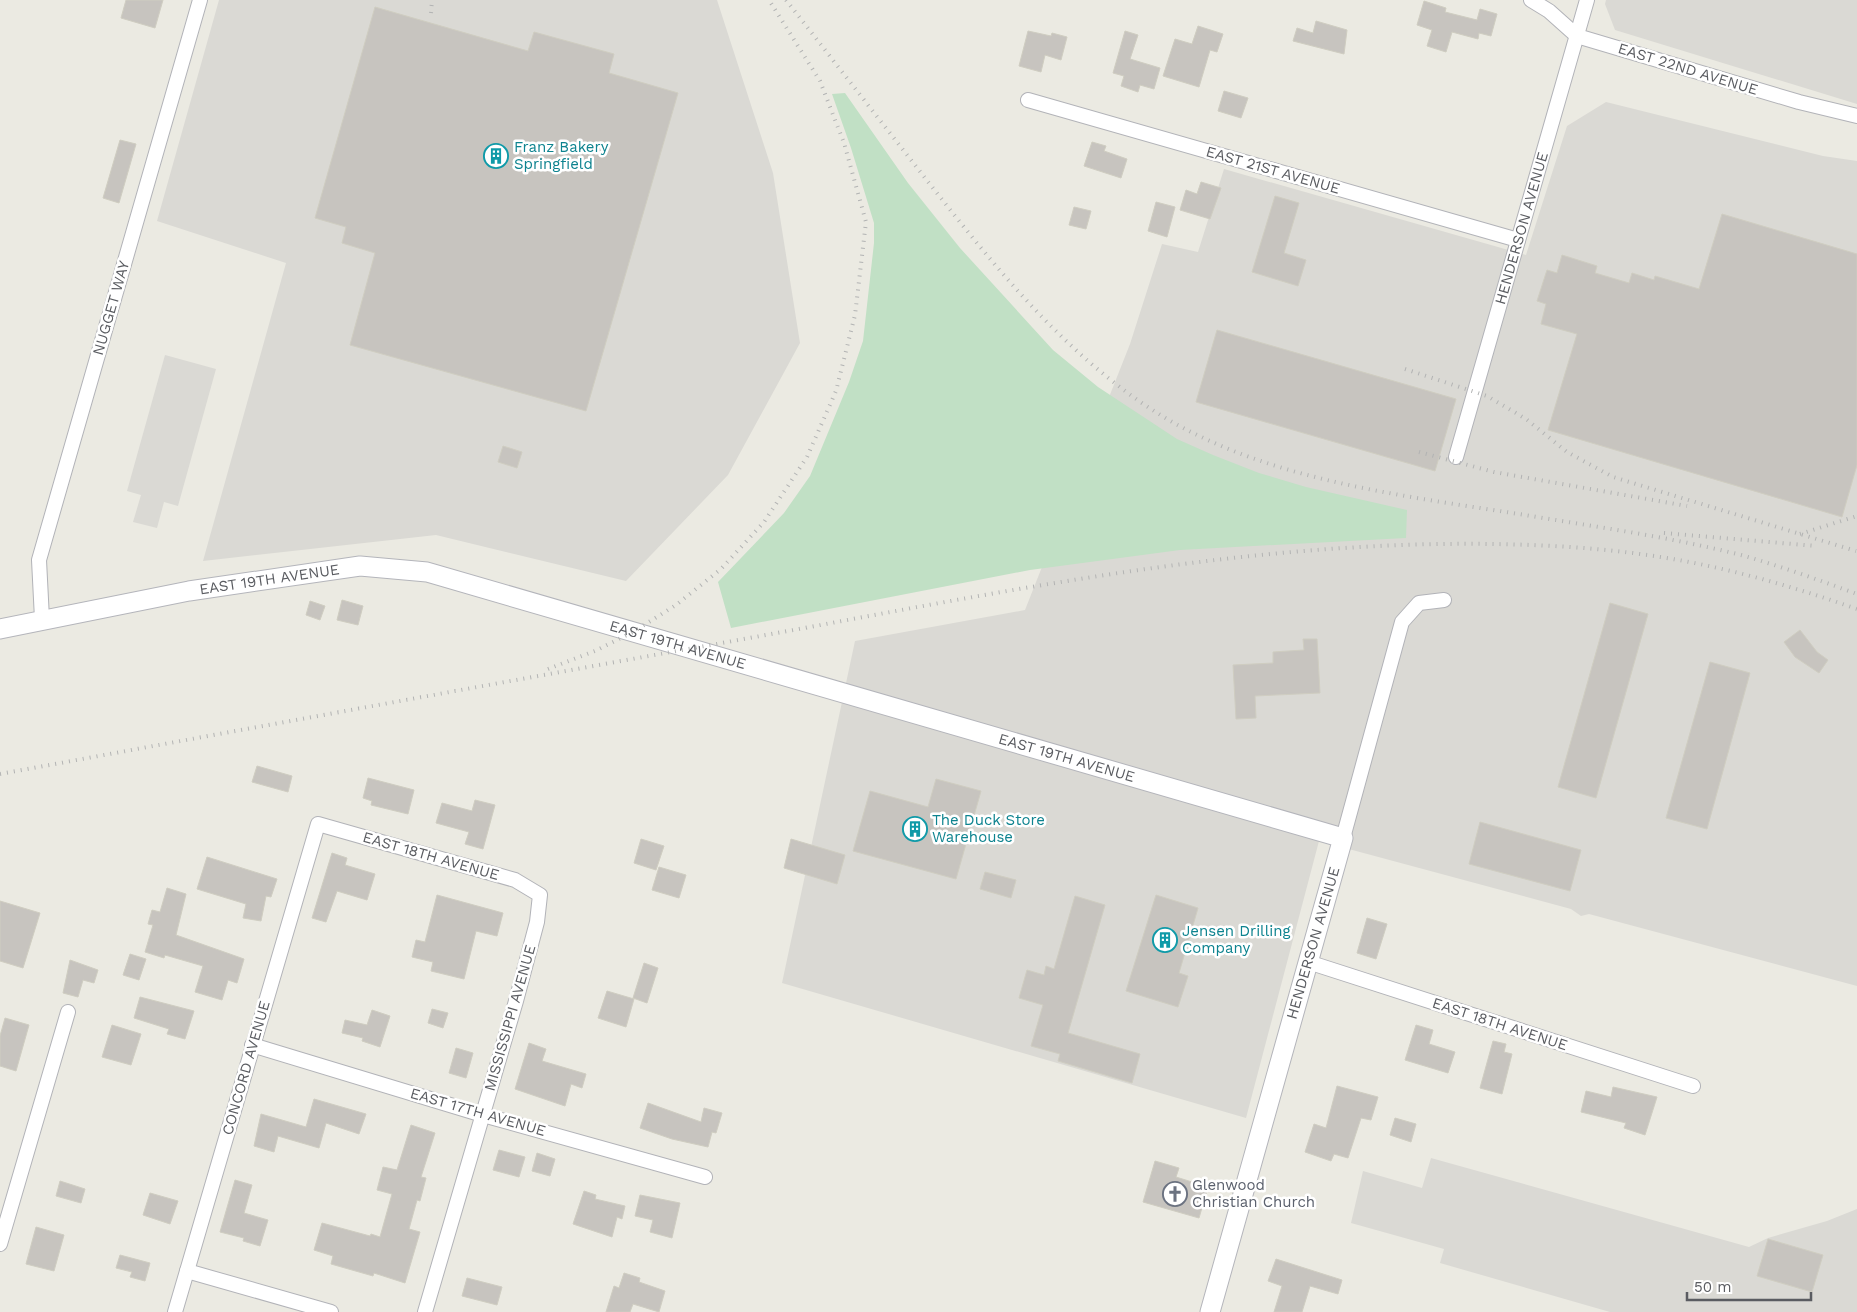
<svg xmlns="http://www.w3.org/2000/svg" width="1857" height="1312" viewBox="0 0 1857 1312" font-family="'Work Sans',sans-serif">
<rect width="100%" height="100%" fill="#ebeae2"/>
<g fill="#dad9d4">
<path d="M219,0H717L773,173L800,343L728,475L626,581L436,535L203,561L286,263L157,221Z"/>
<path d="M1606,0H1857V104L1615,30L1605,4Z"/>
<path d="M1606,102L1823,156L1857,161V986L1589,914L1581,916L1571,909L1319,841L1246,1118L782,983L855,641L1025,610L1130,344L1162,244L1198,252L1224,169L1526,255L1567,126Z"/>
<path d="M165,355L216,369L178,506L164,502L157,528L133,522L141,495L127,491Z"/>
<path d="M1431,1158L1749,1247L1768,1238L1827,1221L1857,1209V1312H1610L1440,1263L1444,1249L1351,1223L1363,1171L1422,1188Z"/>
</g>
<path fill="#c1e0c5" d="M845,93L908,183L960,248L1053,350L1098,387L1177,439L1213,455L1259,473L1306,487L1407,510L1406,538L1180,550L1030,570L731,628L718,582L784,513L810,476L849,382L863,341L874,243V223L851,148L832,94Z"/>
<g fill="#c7c4bf" stroke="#cfcdc1">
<path d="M126,0H163L155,28L121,18Z"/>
<path d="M1424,1L1446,8L1445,12L1477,20L1480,9L1497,14L1491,36L1479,33L1478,39L1452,32L1446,52L1427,46L1432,30L1417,25Z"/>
<path d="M375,7L528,51L534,32L614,54L609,73L678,93L586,411L350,345L375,253L342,243L346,227L315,218Z"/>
<path d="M1316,21L1347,30L1344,54L1293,41L1297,28L1313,33Z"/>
<path d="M1198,26L1223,34L1217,52L1210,50L1199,87L1163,76L1175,39L1192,44Z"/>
<path d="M1028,31L1051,36L1052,33L1067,37L1061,60L1045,55L1041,72L1019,66Z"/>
<path d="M1125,31L1138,35L1130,59L1160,68L1154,89L1140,85L1138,92L1121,86L1124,76L1113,73Z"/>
<path d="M1224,91L1248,98L1241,118L1218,111Z"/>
<path d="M120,140L136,144L119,203L103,198Z"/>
<path d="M1092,142L1106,146L1104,151L1127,159L1121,178L1084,166Z"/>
<path d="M1201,182L1221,188L1210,219L1180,210L1186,190L1197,194Z"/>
<path d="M1275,196L1299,203L1284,253L1306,260L1298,286L1252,272Z"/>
<path d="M1156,202L1175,207L1167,237L1148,231Z"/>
<path d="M1074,207L1091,211L1086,229L1069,225Z"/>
<path d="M1722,214L1857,254V465L1842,517L1548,430L1577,334L1541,324L1546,304L1537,301L1547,270L1557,273L1562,255L1597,266L1595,273L1629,283L1632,273L1654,280L1655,276L1699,289Z"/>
<path d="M1217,330L1456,399L1435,471L1196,402Z"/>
<path d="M503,446L522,452L517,468L498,462Z"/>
<path d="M342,600L363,606L358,625L337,620Z"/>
<path d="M310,601L325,606L320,620L306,615Z"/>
<path d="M1610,603L1648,614L1596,798L1558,787Z"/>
<path d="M1800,630L1817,652L1828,660L1819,673L1795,657L1784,642Z"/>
<path d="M1303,639H1317L1320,693L1255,696L1256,718L1236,719L1233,665L1273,663V652L1304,650Z"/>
<path d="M1710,662L1750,673L1707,829L1666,818Z"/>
<path d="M257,766L292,776L288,792L252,782Z"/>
<path d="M368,778L414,790L408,814L371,805L372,801L363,798Z"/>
<path d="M936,779L981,791L956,879L853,851L870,791L928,807Z"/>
<path d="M475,800L495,805L483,849L465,844L469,832L436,823L442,803L472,811Z"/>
<path d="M1480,822L1581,850L1570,891L1469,864Z"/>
<path d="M641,839L664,846L656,870L634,863Z"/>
<path d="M791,839L845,855L837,884L784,868Z"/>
<path d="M332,853L347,858L345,865L375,874L367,900L337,891L326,922L312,918Z"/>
<path d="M207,857L277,879L271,897L266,896L261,921L243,918L246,904L197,889Z"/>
<path d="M659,867L686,875L679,898L652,890Z"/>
<path d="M985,872L1016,880L1011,898L980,889Z"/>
<path d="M167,888L186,894L176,935L244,959L237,983L228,980L222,1000L195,992L203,966L165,955L164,958L145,952L153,925L148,924L152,910L160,912Z"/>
<path d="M437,895L503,913L497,936L476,931L464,979L431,971L433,962L412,957L416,940L425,942Z"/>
<path d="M1156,895L1198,908L1179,973L1188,976L1178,1007L1126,991Z"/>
<path d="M1075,896L1105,905L1068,1033L1140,1054L1132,1083L1058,1061L1060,1054L1031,1046L1043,1005L1019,998L1027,970L1044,975L1046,966L1054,969Z"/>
<path d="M0,901L40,913L23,968L0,961Z"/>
<path d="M1367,918L1387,924L1376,959L1357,953Z"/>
<path d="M130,954L146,959L139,980L123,975Z"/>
<path d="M70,960L98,970L94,983L83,980L78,997L63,993Z"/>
<path d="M644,963L658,968L647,1003L633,998Z"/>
<path d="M607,991L634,999L626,1027L598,1018Z"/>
<path d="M140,997L194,1011L185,1039L167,1034L169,1029L134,1018Z"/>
<path d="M432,1009L448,1013L443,1028L428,1023Z"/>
<path d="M372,1010L390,1016L380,1047L362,1041L363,1038L342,1033L345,1020L367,1025Z"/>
<path d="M5,1018L29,1025L16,1071L0,1066V1036Z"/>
<path d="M112,1025L141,1034L131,1065L102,1057Z"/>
<path d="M1416,1025L1433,1030L1429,1044L1455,1052L1448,1073L1405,1060Z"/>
<path d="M1493,1041L1506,1044L1504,1052L1512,1054L1502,1094L1480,1088Z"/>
<path d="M529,1043L546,1049L542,1061L586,1074L582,1088L571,1084L565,1106L515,1089Z"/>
<path d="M456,1048L473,1053L466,1078L449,1073Z"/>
<path d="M1337,1086L1378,1097L1371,1120L1361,1118L1348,1158L1334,1154L1331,1161L1305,1152L1314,1124L1326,1128Z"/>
<path d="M1613,1087L1657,1097L1645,1135L1624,1128L1626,1123L1581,1112L1586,1091L1611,1097Z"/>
<path d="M314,1099L366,1114L359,1134L326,1123L319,1148L278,1136L274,1152L254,1146L261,1114L306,1127Z"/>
<path d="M648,1103L701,1122L704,1108L722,1113L716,1133L712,1132L708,1147L672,1139L640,1128Z"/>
<path d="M1395,1118L1416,1124L1411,1142L1390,1135Z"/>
<path d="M411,1125L435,1133L421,1177L426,1178L420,1201L417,1200L409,1229L420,1232L405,1283L374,1273L373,1276L331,1264L333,1256L314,1250L322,1223L370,1236L371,1234L380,1237L392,1194L377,1190L383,1167L397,1170Z"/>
<path d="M499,1150L525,1157L519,1177L493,1170Z"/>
<path d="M537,1153L555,1159L550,1176L532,1171Z"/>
<path d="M1155,1161L1179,1168L1176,1177L1208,1187L1199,1218L1143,1202Z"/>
<path d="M235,1180L252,1185L244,1213L268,1220L260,1246L243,1241L244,1238L220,1232Z"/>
<path d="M60,1181L85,1189L81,1203L56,1196Z"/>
<path d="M584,1191L596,1195L595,1199L625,1206L622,1219L617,1217L612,1237L573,1224Z"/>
<path d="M150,1193L178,1201L170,1224L143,1215Z"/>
<path d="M640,1195L680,1203L672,1238L650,1232L653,1220L635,1216Z"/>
<path d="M36,1227L64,1235L54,1271L26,1264Z"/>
<path d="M1768,1239L1823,1255L1812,1292L1757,1276Z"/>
<path d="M120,1255L150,1263L145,1281L130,1277L132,1272L116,1268Z"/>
<path d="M1276,1259L1342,1280L1338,1294L1310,1286L1302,1312H1274L1282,1286L1268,1281Z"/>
<path d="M624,1273L640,1278L639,1282L665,1291L659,1312L633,1304L630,1312H606L614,1286L619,1288Z"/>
<path d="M467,1278L502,1287L497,1305L462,1296Z"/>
</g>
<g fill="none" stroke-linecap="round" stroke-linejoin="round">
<defs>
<g id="street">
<path d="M1531,0L1549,11L1577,36L1799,102L1857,116"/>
<path d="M1028,100L1518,240"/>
<path id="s1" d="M1456,457L1587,0"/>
<path d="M42,619L39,560L200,0"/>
<path d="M1343,838L1402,622L1419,603L1444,600"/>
<path d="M1308,962L1693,1086"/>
<path d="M252,1045L483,1115L705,1177"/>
<path d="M0,1244L68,1012"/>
<path d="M187,1271L331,1312"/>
<path d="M175,1312L318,824L515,880L540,895L537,922L516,1001L425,1312"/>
</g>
<g id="secondary">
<path id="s2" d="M0,629L189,591L360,566L427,572L1343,838L1210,1312"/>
</g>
</defs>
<use href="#street" stroke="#b2b3b8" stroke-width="16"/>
<use href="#secondary" stroke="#b4b5bb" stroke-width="21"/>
<use href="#street" stroke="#fff" stroke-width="14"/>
<use href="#secondary" stroke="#fff" stroke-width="19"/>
<g stroke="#b2b3b3" stroke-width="4" stroke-dasharray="1 6" stroke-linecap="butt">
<path d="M786,0C832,59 879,119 925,178C989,259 1053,341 1139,401C1251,479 1393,494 1525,515C1597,527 1670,537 1741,555C1780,566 1819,580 1857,594"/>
<path d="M431,13L432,0"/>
<path d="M1405,369L1487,396L1526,419L1567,452L1613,477L1856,551"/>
<path d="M1419,452L1494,472L1687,506"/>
<path d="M1664,533L1816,546"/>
<path d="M1800,534L1857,516"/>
<path d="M548,669L595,651L633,632L676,605L721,569L764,522L807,457L836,391L855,315L866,222L844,143L820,81L769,0"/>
<path d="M0,774C252,728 503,682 755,637C981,596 1207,548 1439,544C1521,543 1603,546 1684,561C1743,572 1800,589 1857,609"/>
</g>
</g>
<defs>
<symbol id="building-ring" viewBox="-11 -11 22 22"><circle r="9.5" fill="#fff" stroke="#0f9aa8" stroke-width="1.5"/><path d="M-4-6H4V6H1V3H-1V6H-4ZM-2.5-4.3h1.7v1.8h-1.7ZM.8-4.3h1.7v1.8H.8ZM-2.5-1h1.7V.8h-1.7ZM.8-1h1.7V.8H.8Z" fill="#0f9aa8"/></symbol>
<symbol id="church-ring" viewBox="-11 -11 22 22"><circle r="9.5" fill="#fff" stroke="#6b7280" stroke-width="1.5"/><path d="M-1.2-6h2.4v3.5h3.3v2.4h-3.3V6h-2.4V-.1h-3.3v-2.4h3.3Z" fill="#6b7280"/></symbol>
</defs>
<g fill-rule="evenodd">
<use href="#building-ring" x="482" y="142" width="28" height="28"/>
<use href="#building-ring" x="901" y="815" width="28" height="28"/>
<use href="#building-ring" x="1151" y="926" width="28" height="28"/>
<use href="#church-ring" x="1161" y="1180" width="28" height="28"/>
</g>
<g text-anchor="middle" stroke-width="5" stroke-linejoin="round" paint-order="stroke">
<g font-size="15" fill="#5a5c61" stroke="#fff">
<text transform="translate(1688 69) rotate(17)" y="5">EAST 22ND AVENUE</text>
<text transform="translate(1273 170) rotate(16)" y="5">EAST 21ST AVENUE</text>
<text dy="5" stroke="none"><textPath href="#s1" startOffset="238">HENDERSON AVENUE</textPath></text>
<text transform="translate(111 308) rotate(-74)" y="5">NUGGET WAY</text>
<text dy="5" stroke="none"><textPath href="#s2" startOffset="274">EAST 19TH AVENUE</textPath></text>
<text dy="5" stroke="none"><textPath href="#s2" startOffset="694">EAST 19TH AVENUE</textPath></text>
<text dy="5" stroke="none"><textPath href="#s2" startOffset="1099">EAST 19TH AVENUE</textPath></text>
<text transform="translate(431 856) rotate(16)" y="5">EAST 18TH AVENUE</text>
<text transform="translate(1313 943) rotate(-74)" y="5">HENDERSON AVENUE</text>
<text transform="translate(510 1018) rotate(-74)" y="5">MISSISSIPPI AVENUE</text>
<text transform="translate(1500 1024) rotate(18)" y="5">EAST 18TH AVENUE</text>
<text transform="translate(246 1068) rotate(-74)" y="5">CONCORD AVENUE</text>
<text transform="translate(478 1112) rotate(16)" y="5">EAST 17TH AVENUE</text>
</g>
<g font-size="15" fill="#0d838f" stroke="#fff" text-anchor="start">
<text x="514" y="152">Franz Bakery<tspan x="514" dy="17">Springfield</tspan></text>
<text x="932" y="825">The Duck Store<tspan x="932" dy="17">Warehouse</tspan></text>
<text x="1182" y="936">Jensen Drilling<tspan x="1182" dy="17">Company</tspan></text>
</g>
<g font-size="15" fill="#5b616d" stroke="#fff" text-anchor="start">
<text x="1192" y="1190">Glenwood<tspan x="1192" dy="17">Christian Church</tspan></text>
</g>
</g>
<path d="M1687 1292v8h124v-8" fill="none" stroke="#5a5c61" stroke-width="2.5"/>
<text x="1694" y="1292" font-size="15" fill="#5a5c61" stroke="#ffffff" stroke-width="4" paint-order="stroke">50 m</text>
</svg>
